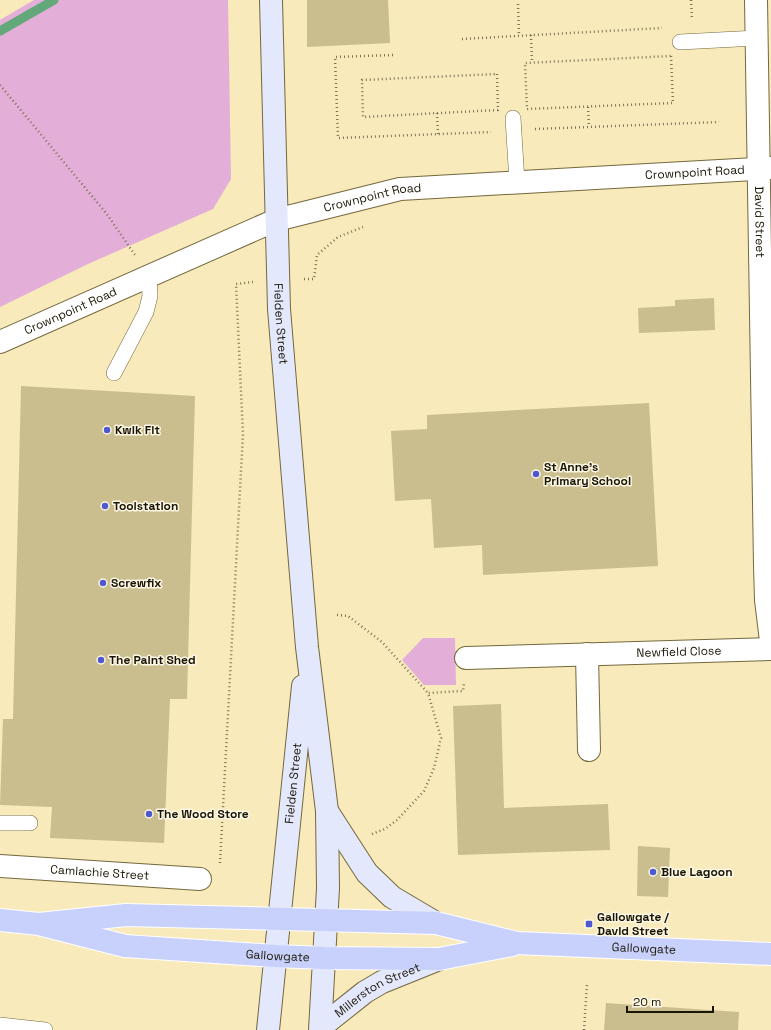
<svg xmlns="http://www.w3.org/2000/svg" width="771" height="1030" viewBox="0 0 771 1030" font-family="'Space Grotesk',sans-serif">
<rect width="100%" height="100%" fill="#f8eabb"/>
<g fill="#e3aed8">
<path d="M34,0H228L231,179L213,209L88,264L0,307V20Z"/>
<path d="M423,638H455L456,685H424L402,660Z"/>
</g>
<g fill="none" stroke-linecap="round" stroke-linejoin="round">
<path stroke="#62a87a" stroke-width="9" d="M0,31L54,0"/>
</g>
<g fill="#cabd8e">
<path d="M307,0H388L390,43L307,47Z"/>
<path d="M714,298L715,330L639,333L638,308L675,306V300Z"/>
<path d="M21,386L195,396L187,699H170L164,843L50,838L52,807L0,805L3,719H13Z"/>
<path d="M649,403L658,566L483,575L482,545L434,548L431,499L395,501L391,431L427,429V415Z"/>
<path d="M501,704L504,808L608,804L610,850L458,855L453,706Z"/>
<path d="M638,846L670,848L668,897L637,896Z"/>
<path d="M606,1003L739,1012L738,1030H604Z"/>
</g>
<g fill="none" stroke-linecap="round" stroke-linejoin="round">
<defs>
<g id="lane">
<path d="M680,42L757,38"/>
<path d="M513,118L517,182"/>
<path d="M114,373L146,312L150,296L149,277"/>
<path d="M0,823H30"/>
<path d="M0,1025L45,1030"/>
</g>
<g id="street">
<path id="s1" d="M756,0L765,565L766,600L771,641"/>
<path id="s2" d="M0,342L276,220L400,189L771,168"/>
<path d="M587,654L589,750"/>
<path id="s3" d="M466,658L771,649"/>
<path id="s4" d="M0,866L200,879"/>
</g>
<g id="secondary">
<path id="s5" d="M271,0L279,309L307,647L327,811L328,888L320,1030"/>
<path d="M327,811L367,873L392,897L436,923"/>
<path id="s6" d="M321,1027L365,992L382,982L439,959"/>
<path id="s7" d="M268,1030L303,686"/>
</g>
<g id="primary">
<path id="s8" d="M0,920L39,924L125,946L275,956L325,958L439,959L512,945"/>
<path id="s9" d="M39,924L126,915L436,923L517,943L771,954"/>
</g>
</defs>
<use href="#lane" stroke="#74683c" stroke-width="16"/>
<use href="#street" stroke="#74683c" stroke-width="24"/>
<use href="#secondary" stroke="#74683c" stroke-width="24"/>
<use href="#primary" stroke="#fff" stroke-width="24"/>
<g stroke="#7e7557" stroke-width="2.5" stroke-dasharray="1 3" stroke-linecap="butt">
<path d="M691,0L692,19"/>
<path d="M518,4L519,36"/>
<path d="M531,35L532,63"/>
<path d="M462,39L662,28"/>
<path d="M393,55L335,57L338,138L491,132"/>
<path d="M671,56L673,103L527,109L525,63Z"/>
<path d="M497,74L498,110L363,117L362,80Z"/>
<path d="M0,85L106,213L135,255"/>
<path d="M588,107L589,127"/>
<path d="M437,113L438,134"/>
<path d="M535,129L719,122"/>
<path d="M304,279H314L317,255L338,237L363,227"/>
<path d="M337,615L348,616L382,642L428,693"/>
<path d="M372,834L385,829L397,820L424,791L434,768L441,738L428,693L463,691L464,684"/>
<path d="M220,863L243,434L236,284L253,282"/>
<path d="M584,1030L587,984"/>
</g>
<use href="#lane" stroke="#fff" stroke-width="15"/>
<use href="#street" stroke="#fff" stroke-width="22"/>
<use href="#secondary" stroke="#e3e8fd" stroke-width="22"/>
<use href="#primary" stroke="#c8d1fb" stroke-width="22"/>
</g>
<g fill="#4e59cf" stroke="#fdf7e5" stroke-width="1.5">
<circle cx="107" cy="430" r="4"/>
<circle cx="536" cy="474" r="4"/>
<circle cx="105" cy="506" r="4"/>
<circle cx="103" cy="583" r="4"/>
<circle cx="101" cy="660" r="4"/>
<circle cx="149" cy="814" r="4"/>
<circle cx="653" cy="872" r="4"/>
<rect x="585" y="920" width="8" height="8" rx="2"/>
</g>
<g text-anchor="middle" stroke-width="3" stroke-linejoin="round" paint-order="stroke">
<g font-size="12" fill="#191504" stroke="#fdf7e5">
<text dy="4" stroke="none"><textPath href="#s2" startOffset="725">Crownpoint Road</textPath></text>
<text dy="4" stroke="none"><textPath href="#s2" startOffset="401">Crownpoint Road</textPath></text>
<text dy="4" stroke="none"><textPath href="#s1" startOffset="222">David Street</textPath></text>
<text dy="4" stroke="none"><textPath href="#s2" startOffset="77">Crownpoint Road</textPath></text>
<text dy="4" stroke="none"><textPath href="#s5" startOffset="324">Fielden Street</textPath></text>
<text dy="4" stroke="none"><textPath href="#s3" startOffset="213">Newfield Close</textPath></text>
<text dy="4" stroke="none"><textPath href="#s7" startOffset="248">Fielden Street</textPath></text>
<text dy="4" stroke="none"><textPath href="#s4" startOffset="100">Camlachie Street</textPath></text>
<text dy="4" stroke="none"><textPath href="#s9" startOffset="608">Gallowgate</textPath></text>
<text dy="4" stroke="none"><textPath href="#s8" startOffset="281">Gallowgate</textPath></text>
<text dy="4" stroke="none"><textPath href="#s6" startOffset="68">Millerston Street</textPath></text>
</g>
<g font-size="12" font-weight="bold" fill="#191504" stroke="#fdf7e5" text-anchor="start">
<text x="115" y="434">Kwik Fit</text>
<text x="544" y="471">St Anne's<tspan x="544" dy="14">Primary School</tspan></text>
<text x="113" y="510">Toolstation</text>
<text x="111" y="587">Screwfix</text>
<text x="109" y="664">The Paint Shed</text>
<text x="157" y="818">The Wood Store</text>
<text x="661" y="876">Blue Lagoon</text>
<text x="597" y="921">Gallowgate /<tspan x="597" dy="14">David Street</tspan></text>
</g>
</g>
<path d="M627 1006v6h86v-6" fill="none" stroke="#191504" stroke-width="2"/>
<text x="633" y="1006" font-size="12" fill="#191504" stroke="#fdf7e5" stroke-width="3" paint-order="stroke">20 m</text>
</svg>
